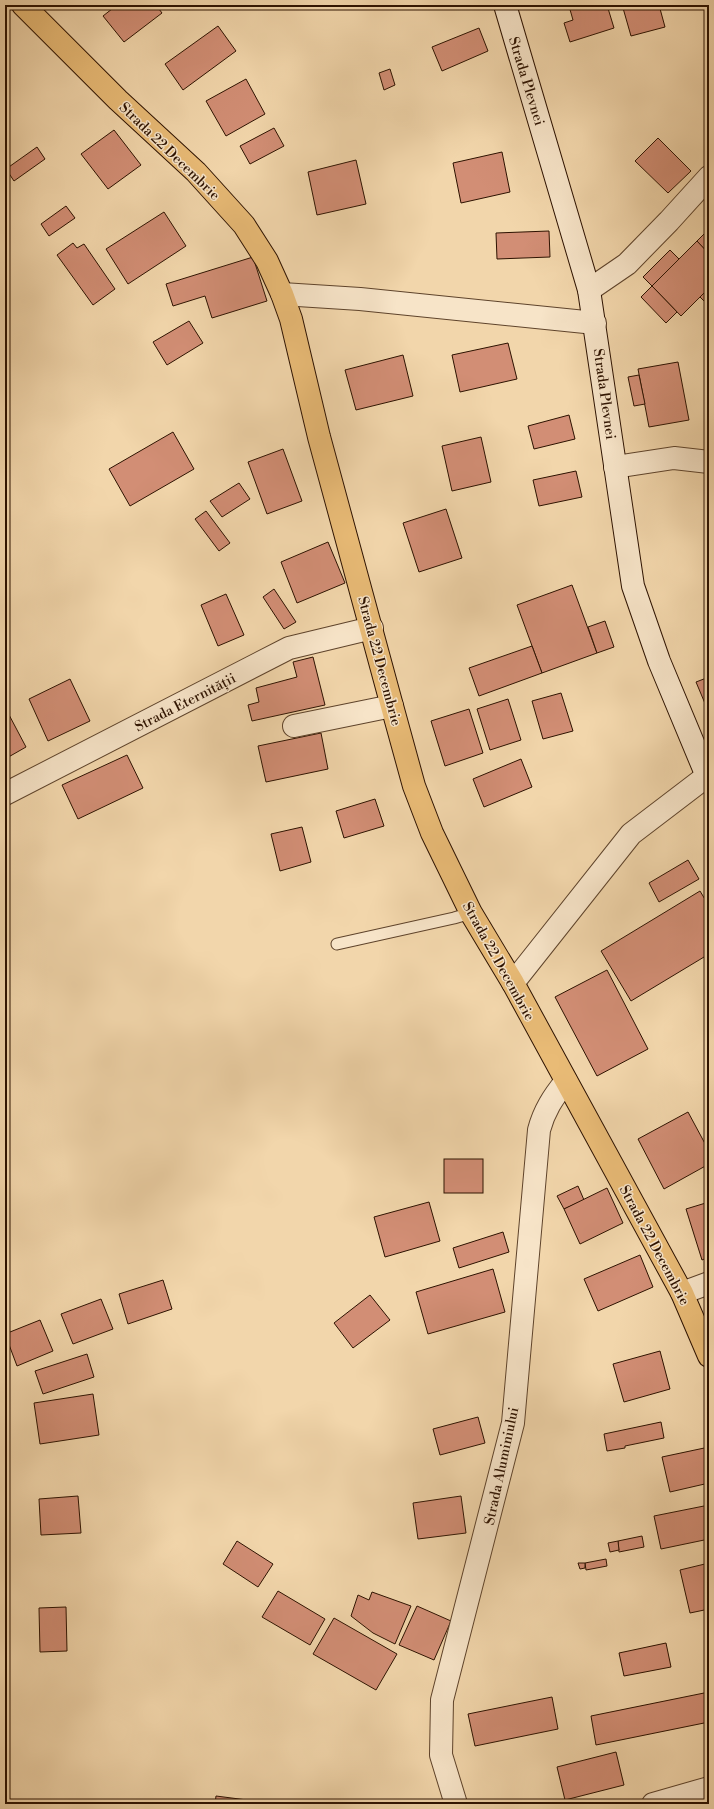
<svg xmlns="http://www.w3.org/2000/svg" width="714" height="1809" viewBox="0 0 714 1809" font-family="'Libre Bodoni',serif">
<rect width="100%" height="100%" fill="#f2d6ab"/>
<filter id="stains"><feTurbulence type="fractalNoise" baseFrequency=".005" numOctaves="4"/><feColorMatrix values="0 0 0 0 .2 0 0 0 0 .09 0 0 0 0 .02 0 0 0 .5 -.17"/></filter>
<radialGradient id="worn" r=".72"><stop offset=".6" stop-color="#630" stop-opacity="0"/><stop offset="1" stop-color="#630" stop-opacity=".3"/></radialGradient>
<g fill="#d28e75" stroke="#2d1200">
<path d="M117,5H156L162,13L124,42L103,16Z"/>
<path d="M409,5H420L410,8Z"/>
<path d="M574,5H607L614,28L570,42L564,23L573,20L569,6Z"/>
<path d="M633,5H659L665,27L631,36L623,8Z"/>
<path d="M218,26L236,51L183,90L165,64Z"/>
<path d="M479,28L488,51L442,71L432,47Z"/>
<path d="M390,69L395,85L384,90L379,73Z"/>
<path d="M246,79L265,114L226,136L206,101Z"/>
<path d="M274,128L284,146L250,164L240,146Z"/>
<path d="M114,130L141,165L108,189L81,154Z"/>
<path d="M658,138L691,171L668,193L635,161Z"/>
<path d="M37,147L45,159L14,181L6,169Z"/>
<path d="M502,152L510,192L461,203L453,163Z"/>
<path d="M356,160L366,204L317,215L308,172Z"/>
<path d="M66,206L75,218L49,236L41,224Z"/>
<path d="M164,212L186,246L128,284L106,249Z"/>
<path d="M709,229V254L697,241Z"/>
<path d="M549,231L550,257L497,259L496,233Z"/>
<path d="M697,241L709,254V288L681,316L652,286Z"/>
<path d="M73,243L77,248L84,244L115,289L93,305L57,255Z"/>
<path d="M670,250L679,259L652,286L643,277Z"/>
<path d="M253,257L267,301L212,318L205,296L173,306L166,284Z"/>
<path d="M652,286L677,312L666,323L641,297Z"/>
<path d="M709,288V302L707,304L700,297Z"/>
<path d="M189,321L203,343L167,365L153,342Z"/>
<path d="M508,343L517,379L460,392L452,355Z"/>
<path d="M403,355L413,396L356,410L345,370Z"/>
<path d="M678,362L689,420L649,427L638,369Z"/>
<path d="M639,375L645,404L634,406L628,377Z"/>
<path d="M569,415L575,439L534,449L528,426Z"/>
<path d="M173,432L194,469L130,506L109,469Z"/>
<path d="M481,437L491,482L452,491L442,446Z"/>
<path d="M283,449L302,501L267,514L248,462Z"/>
<path d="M576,471L582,497L539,506L533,480Z"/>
<path d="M239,483L250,499L222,517L210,501Z"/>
<path d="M446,509L462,558L419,572L403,523Z"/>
<path d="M206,511L230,543L219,551L195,519Z"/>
<path d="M328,542L345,583L297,603L281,562Z"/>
<path d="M572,585L597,653L542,673L517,605Z"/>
<path d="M274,589L296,622L284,629L263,597Z"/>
<path d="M226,594L244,635L218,646L201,605Z"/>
<path d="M605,621L614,647L597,653L588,627Z"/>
<path d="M532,646L542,673L479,696L469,668Z"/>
<path d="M313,657L325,705L252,721L248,705L259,702L256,688L297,677L293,662Z"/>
<path d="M709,677V713L696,682Z"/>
<path d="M70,679L90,721L48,741L29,699Z"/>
<path d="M561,693L573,731L543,739L532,701Z"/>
<path d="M508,699L521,740L490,750L477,709Z"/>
<path d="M469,709L483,753L445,766L431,721Z"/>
<path d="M7,711L26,747L5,759V712Z"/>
<path d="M321,733L328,769L266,782L258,746Z"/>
<path d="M127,755L143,788L78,819L62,785Z"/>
<path d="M521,759L532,787L484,807L473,779Z"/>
<path d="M375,799L384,826L344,838L336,811Z"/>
<path d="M302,827L311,862L280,871L271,834Z"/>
<path d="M688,860L699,879L659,902L649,883Z"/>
<path d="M700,891L709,906V954L631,1001L601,951Z"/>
<path d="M607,970L648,1049L597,1076L555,997Z"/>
<path d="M688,1112L709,1151V1164L664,1189L638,1139Z"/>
<rect x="444" y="1159" width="39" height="34"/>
<path d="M578,1186L584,1200L564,1209L557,1196Z"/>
<path d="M607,1188L623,1223L580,1244L564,1209Z"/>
<path d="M429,1202L440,1241L385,1257L374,1217Z"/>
<path d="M709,1202V1257L702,1260L686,1209Z"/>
<path d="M503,1232L509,1252L459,1268L453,1248Z"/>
<path d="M640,1255L653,1287L598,1311L584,1279Z"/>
<path d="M493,1269L505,1312L428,1334L416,1292Z"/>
<path d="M163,1280L172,1309L128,1324L119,1294Z"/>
<path d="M370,1295L390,1320L353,1348L334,1323Z"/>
<path d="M101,1299L113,1329L73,1344L61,1314Z"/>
<path d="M40,1320L53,1351L17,1366L5,1334Z"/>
<path d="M660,1351L670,1389L624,1402L613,1364Z"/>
<path d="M87,1354L94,1377L43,1394L35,1371Z"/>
<path d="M93,1394L99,1435L40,1444L34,1403Z"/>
<path d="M478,1417L485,1443L440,1455L433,1429Z"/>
<path d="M661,1422L664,1438L625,1446V1448L607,1451L604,1434Z"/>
<path d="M709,1447V1483L670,1492L662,1457Z"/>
<path d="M78,1496L81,1533L41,1535L39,1499Z"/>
<path d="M461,1496L466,1533L418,1539L413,1503Z"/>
<path d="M709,1505V1539L661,1549L654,1516Z"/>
<path d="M642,1536L644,1547L619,1552L618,1541Z"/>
<path d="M237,1541L273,1564L258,1587L223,1564Z"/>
<path d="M618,1541L619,1550L610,1552L608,1543Z"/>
<path d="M606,1559L607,1566L586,1570L585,1563Z"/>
<path d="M578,1563H585V1568L580,1569Z"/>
<path d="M709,1563V1609L690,1613L680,1570Z"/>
<path d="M278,1591L325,1619L310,1645L262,1617Z"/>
<path d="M372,1592L411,1606L395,1644L373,1633L351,1616L358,1595L369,1600Z"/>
<path d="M417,1606L451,1621L434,1660L399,1645Z"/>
<path d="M66,1607L67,1651L40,1652L39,1608Z"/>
<path d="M334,1618L397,1654L376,1690L313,1654Z"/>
<path d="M709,1631V1649L705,1632Z"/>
<path d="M666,1643L671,1667L624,1676L619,1653Z"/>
<path d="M709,1692V1722L596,1745L591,1716Z"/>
<path d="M552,1697L558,1729L475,1746L468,1714Z"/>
<path d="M616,1752L624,1785L565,1800L557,1767Z"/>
<path d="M216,1796L278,1804H215Z"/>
</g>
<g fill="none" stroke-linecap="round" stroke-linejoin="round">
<defs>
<path id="lane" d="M337,944L454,918L471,913"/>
<g id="street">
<path d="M589,290L627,264L669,221L709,177"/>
<path d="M282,294L360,299L595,323"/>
<path d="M615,467L674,458L709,462"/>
<path d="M294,726L392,706"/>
<path d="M5,794L289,648L372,628"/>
<path d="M513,983L631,834L707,776"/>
<path d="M682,1293L709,1283"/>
<path d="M456,1804L441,1755L442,1700L513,1423L539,1130C544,1111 553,1097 566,1081"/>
<path d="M653,1804L709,1788"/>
</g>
<path id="secondary" d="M505,5L589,290L633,586L659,661L709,781"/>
<path id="primary" d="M23,5L118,100L196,172L244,225L267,261L282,294L291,319L319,437L392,706L414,786L432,833L471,913L513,983L682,1293L709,1356"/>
</defs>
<use href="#lane" stroke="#5e432b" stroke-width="13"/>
<use href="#street" stroke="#5e432b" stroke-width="24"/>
<use href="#secondary" stroke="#2d1200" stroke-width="24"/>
<use href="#primary" stroke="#2d1200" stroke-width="24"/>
<use href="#lane" stroke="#f7e4c8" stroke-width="11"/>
<use href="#street" stroke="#f7e4c8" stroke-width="22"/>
<use href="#secondary" stroke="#f7e4c8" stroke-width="22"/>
<use href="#primary" stroke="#e9bb76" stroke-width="22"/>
</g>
<g text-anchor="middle" stroke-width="3" stroke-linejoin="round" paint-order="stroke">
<g font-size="14" fill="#2d1200" stroke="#f7e4c8">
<text transform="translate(527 81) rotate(73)" y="5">Strada Plevnei</text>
<text transform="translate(170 151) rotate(44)" y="5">Strada 22 Decembrie</text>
<text transform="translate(605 394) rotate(82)" y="5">Strada Plevnei</text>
<text transform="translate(380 661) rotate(75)" y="5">Strada 22 Decembrie</text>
<text transform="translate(185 702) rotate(-27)" y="5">Strada Eternității</text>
<text transform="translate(499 961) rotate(61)" y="5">Strada 22 Decembrie</text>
<text transform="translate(655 1245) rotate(62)" y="5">Strada 22 Decembrie</text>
<text transform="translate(501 1466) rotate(-78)" y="5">Strada Aluminiului</text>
</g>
</g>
<rect width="714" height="1809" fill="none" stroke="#f2d6ab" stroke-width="20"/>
<rect x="6" y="6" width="702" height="1797" fill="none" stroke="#2d1200" stroke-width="2"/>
<rect x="10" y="10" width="694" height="1789" fill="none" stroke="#2d1200"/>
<rect width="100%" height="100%" filter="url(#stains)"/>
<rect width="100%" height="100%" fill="url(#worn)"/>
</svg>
